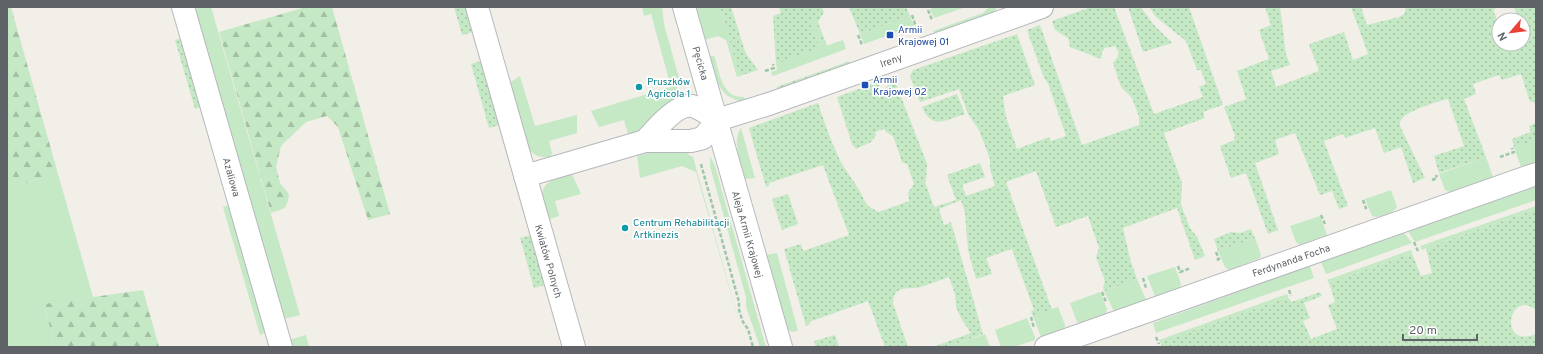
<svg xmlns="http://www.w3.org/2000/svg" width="1543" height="354" viewBox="0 0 1543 354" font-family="Overpass,sans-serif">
<defs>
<pattern id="forest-firs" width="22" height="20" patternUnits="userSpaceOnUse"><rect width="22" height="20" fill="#c5e8c5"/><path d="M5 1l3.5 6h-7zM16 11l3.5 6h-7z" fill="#a3c0a4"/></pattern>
<pattern id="garden-dots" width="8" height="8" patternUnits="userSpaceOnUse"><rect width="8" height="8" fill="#c5e8c5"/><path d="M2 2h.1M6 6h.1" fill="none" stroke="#a3c0a4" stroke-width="1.8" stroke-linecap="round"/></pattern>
</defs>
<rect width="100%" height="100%" fill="#f1efe8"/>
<g fill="#c5e8c5">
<path d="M195,7H211L300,315L284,319Z"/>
<path d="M642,7H662L664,24L679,78L677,88L673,100L675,105L631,135L628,134L624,120L599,127L591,111L671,87L651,14L644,16Z"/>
<path d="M696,7H720L740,76L737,77L726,40L718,36L705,40Z"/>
<path d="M936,7H966L934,18L930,9Z"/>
<path d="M989,7H996V9L994,14L936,34L933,31L983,13Z"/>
<path d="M910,16L914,26L864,44L860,34Z"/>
<path d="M813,19L817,23L823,47L843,40L846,49L773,76L771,72L777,70L776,64L820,48L811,23Z"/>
<path d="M710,56H714L715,58C720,74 722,98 744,97L745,102C717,98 717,79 710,56Z"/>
<path d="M520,76L535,126L577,115V133L549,141L552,153L550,158L537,156L529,150L509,83Z"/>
<path d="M741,128L755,178L745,179C742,163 731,142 741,128Z"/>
<path d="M1536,140V162L1521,167L1514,147Z"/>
<path d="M686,149L689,155L693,157L746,347L696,172L682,166L640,178L637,156L652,152Z"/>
<path d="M710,156L715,166L766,347H760L746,307V297L710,166Z"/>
<path d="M1486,157L1493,177L1450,192L1445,190L1439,174Z"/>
<path d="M58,174L93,297L44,305L55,347H7V188Z"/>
<path d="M572,174L581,194L555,201L559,216L548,220C539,187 537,184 572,174Z"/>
<path d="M1536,186V200L1415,242L1408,231Z"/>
<path d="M1391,190L1397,207C1393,213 1379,219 1372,216L1365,199Z"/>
<path d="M230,205L266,332L260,335L223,207Z"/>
<path d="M1536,206V209L1426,248L1422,250L1420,246Z"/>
<path d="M1320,216L1327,235L1300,245L1296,242L1290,226Z"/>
<path d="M1404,233L1412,243L1326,274L1321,262Z"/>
<path d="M1255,238L1261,255L1260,258L1229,270L1225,267L1218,251Z"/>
<path d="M1411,250L1412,253L1329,283L1327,280Z"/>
<path d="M777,253L798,331L793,332L788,330L766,255Z"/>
<path d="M1310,266L1314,278L1156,333L1153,323Z"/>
<path d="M1175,267L1181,284L1179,288L1155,296L1147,276Z"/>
<path d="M1137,279L1146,300L1114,311L1104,291Z"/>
<path d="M1100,292L1107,309L1106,314L1081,323L1077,322L1070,303Z"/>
<path d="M1287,294L1288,297L1163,341L1161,344L1159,340Z"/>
<path d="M1058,307L1065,325L1064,329L1041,337L1033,316Z"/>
<path d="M1027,318L1035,337V340L1014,347H1001L995,330Z"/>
<path d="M985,334L990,347H947Z"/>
<path d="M306,335L309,347H291L289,340Z"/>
</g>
<g fill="url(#forest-firs)">
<path d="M7,7H11L58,174L7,188Z"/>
<path d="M306,7H332L390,214L368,220L338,127L327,116L306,122L281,146L276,167L280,183L289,194L288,201L285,208L271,213L219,32Z"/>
<path d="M143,290L159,347H55L44,304Z"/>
</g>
<g fill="url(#garden-dots)">
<path d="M454,7H466L473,32L462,35Z"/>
<path d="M720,7H731L746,54L758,70L740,76Z"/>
<path d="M779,7H822L824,12L818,22L827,46L823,47L817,23L813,19L811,23L820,48L776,64L773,16L781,13Z"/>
<path d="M849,7H906L910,16L860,34Z"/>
<path d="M1091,7H1114L1154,114L1203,97L1199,87L1206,84L1201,70H1197L1186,41L1156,17L1149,7H1189L1223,105L1205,111L1203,113L1205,118L1164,133L1182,183L1181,205L1190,228L1197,237L1205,256L1195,260L1177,208L1123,228L1130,259L1137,279L1104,291L1103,287L1105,281L1096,257L1099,248L1088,216L1056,227L1036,171L1006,182L1052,310L1033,316L1031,311L1034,310L1012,249L986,258L992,274L976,279L968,250L965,213L961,200L939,209L944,225L951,222L983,334L947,347H933L971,333L962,320L956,307L955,294L949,277C940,280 931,284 921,287C909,290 893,284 893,303L908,347H885L868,301L809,322L810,324L806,326L784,249L801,244L803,251L849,235L823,165L769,183V186L766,187L749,128L818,103C824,121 830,139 838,156C843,168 852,178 859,190C866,202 864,205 879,212L909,201L908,193L914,184L907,164L902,162L893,136L886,132L884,129L875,132L876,135L871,142L856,149L852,144L837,97L878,82L881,89L888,87L886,80L888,79L895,81L927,164L926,181L925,182L934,207L956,200L947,175L980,163L985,177L962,185L966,196L995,186L990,169V159L979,130L968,114L959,89L920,102L910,76L913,70L1017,34L1035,85L1003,96L1006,117L1017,149L1049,137L1051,141L1066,136L1048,83L1044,78L1027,30L1040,25L1082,145L1139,125V117L1132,98L1121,87L1113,63L1117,58L1119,53L1115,46L1105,48L1102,52L1101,59L1070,47L1068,38L1055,30L1052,21Z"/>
<path d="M1128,7H1141L1153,24L1172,43L1143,52Z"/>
<path d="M1265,7H1280L1286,54L1290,65L1271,71L1276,87L1319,71L1309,44L1344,32L1353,60L1368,54L1351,7H1361L1367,25L1399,17L1404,14L1406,7H1496V8L1493,10L1499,25V44H1523V20H1518L1514,7H1536V107L1534,101L1530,102L1521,74L1502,80L1499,75L1473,84L1476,94L1464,99L1486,157L1439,173L1434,156L1464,146L1448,99C1438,101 1406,111 1401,120C1400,121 1400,124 1400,126L1425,178L1413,183L1401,147L1384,153L1375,128L1345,138L1343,134L1324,141L1348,206L1339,209L1332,191L1320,195L1295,133L1275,140L1279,154L1255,163L1278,230L1268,234L1246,173L1231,178L1220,146L1235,140L1234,137L1235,136L1224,107L1246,99L1237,71L1269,59L1259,30L1271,25Z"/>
<path d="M182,38L201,107L195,109L175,40Z"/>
<path d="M481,61L499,125L489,128L471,64Z"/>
<path d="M850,61L847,66L781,89L776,87Z"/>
<path d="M957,94L965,114C946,120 931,130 922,107Z"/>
<path d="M1536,123V140L1514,147L1512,139L1531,132L1529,126Z"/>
<path d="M788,194L798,224L782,230L772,199Z"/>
<path d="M1536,209V310C1509,287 1497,350 1536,334V347H1162L1161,344L1163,341L1288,297L1289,299L1292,302L1320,292L1322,296L1304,303L1310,318L1303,321L1311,339L1337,329L1328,305L1335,302L1329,283L1412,253L1421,276L1432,273L1426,248Z"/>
<path d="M1251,229L1255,238L1218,251L1214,239L1231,232L1240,233Z"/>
<path d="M531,235L545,285L534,288L520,238Z"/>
<path d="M835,335L839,347H816L814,341Z"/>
</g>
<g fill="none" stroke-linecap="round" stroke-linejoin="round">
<defs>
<g id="street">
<path d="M183,7L281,347"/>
<path d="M477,7L574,347"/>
<path d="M717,120L769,104L1042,7"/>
<path d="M645,141C654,131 677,103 692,106C701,108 709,115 717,120"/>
<path d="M525,176L645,141H691L703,138L717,120"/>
<path d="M1046,347L1536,174"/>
</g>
<path id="secondary" d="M684,7L781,347"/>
</defs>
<use href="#street" stroke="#b5b8bc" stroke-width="24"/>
<use href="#secondary" stroke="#b6babf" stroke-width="24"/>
<g stroke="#9cc7a9" stroke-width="2.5" stroke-dasharray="4 2" stroke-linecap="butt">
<path d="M928,10L932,20"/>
<path d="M912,15L916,27"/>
<path d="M858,35L862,45"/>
<path d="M765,71L774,68L773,64"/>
<path d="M1500,157L1514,152L1512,148"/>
<path d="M701,164L739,302V310L743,322L748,329L753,347"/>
<path d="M1432,180L1437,178L1436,175"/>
<path d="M1363,200L1366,208H1364"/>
<path d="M1321,215L1325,224"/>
<path d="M1414,242L1418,251"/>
<path d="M1216,252L1219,259L1216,260"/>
<path d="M1178,266L1180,272L1191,268"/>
<path d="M1143,278L1146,288"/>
<path d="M1289,290L1291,296"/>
<path d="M1102,292L1106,302"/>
<path d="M1031,317L1034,328"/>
<path d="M1156,337L1159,344"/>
</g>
<use href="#street" stroke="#fff" stroke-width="22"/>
<use href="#secondary" stroke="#fff" stroke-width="22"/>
</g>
<g fill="#1a4fb4" stroke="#fff" stroke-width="1.5">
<rect x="886" y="31" width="8" height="8" rx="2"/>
<rect x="861" y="81" width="8" height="8" rx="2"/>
</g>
<g fill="#0f9aa8" stroke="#fff" stroke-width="1.5">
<circle cx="639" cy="87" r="4"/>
<circle cx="625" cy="228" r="4"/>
</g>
<g text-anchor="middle" stroke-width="3.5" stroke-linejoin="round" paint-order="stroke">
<g font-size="10" fill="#164399" stroke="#fff" text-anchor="start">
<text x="898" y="33">Armii<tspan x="898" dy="12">Krajowej 01</tspan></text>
<text x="873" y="83">Armii<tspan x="873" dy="12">Krajowej 02</tspan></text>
</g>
<g font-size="10" fill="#5f6368" stroke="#fff">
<text transform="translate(891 60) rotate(-19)" y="4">Ireny</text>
<text transform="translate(701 63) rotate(74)" y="4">Pęcicka</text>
<text transform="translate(232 177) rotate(74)" y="4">Azaliowa</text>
<text transform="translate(748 234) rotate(74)" y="4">Aleja Armii Krajowej</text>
<text transform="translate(1291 260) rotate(-19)" y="4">Ferdynanda Focha</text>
<text transform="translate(549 261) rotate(74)" y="4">Kwiatów Polnych</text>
</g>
<g font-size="10" fill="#0d838f" stroke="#fff" text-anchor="start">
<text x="647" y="85">Pruszków<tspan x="647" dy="12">Agricola 1</tspan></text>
<text x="633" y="226">Centrum Rehabilitacji<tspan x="633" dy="12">Artkinezis</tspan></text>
</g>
</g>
<rect width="1543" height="354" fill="none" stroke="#5f6368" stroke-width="16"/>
<g transform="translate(1511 32) rotate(242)"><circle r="19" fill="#ffffff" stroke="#bfc1c3"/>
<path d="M0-3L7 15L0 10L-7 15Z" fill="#ea4335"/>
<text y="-6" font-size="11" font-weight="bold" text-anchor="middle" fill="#5f6368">N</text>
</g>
<path d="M1403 334v6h74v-6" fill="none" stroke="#5f6368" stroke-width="2"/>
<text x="1409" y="334" font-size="12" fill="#5f6368" stroke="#ffffff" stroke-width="3" paint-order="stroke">20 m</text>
</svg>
